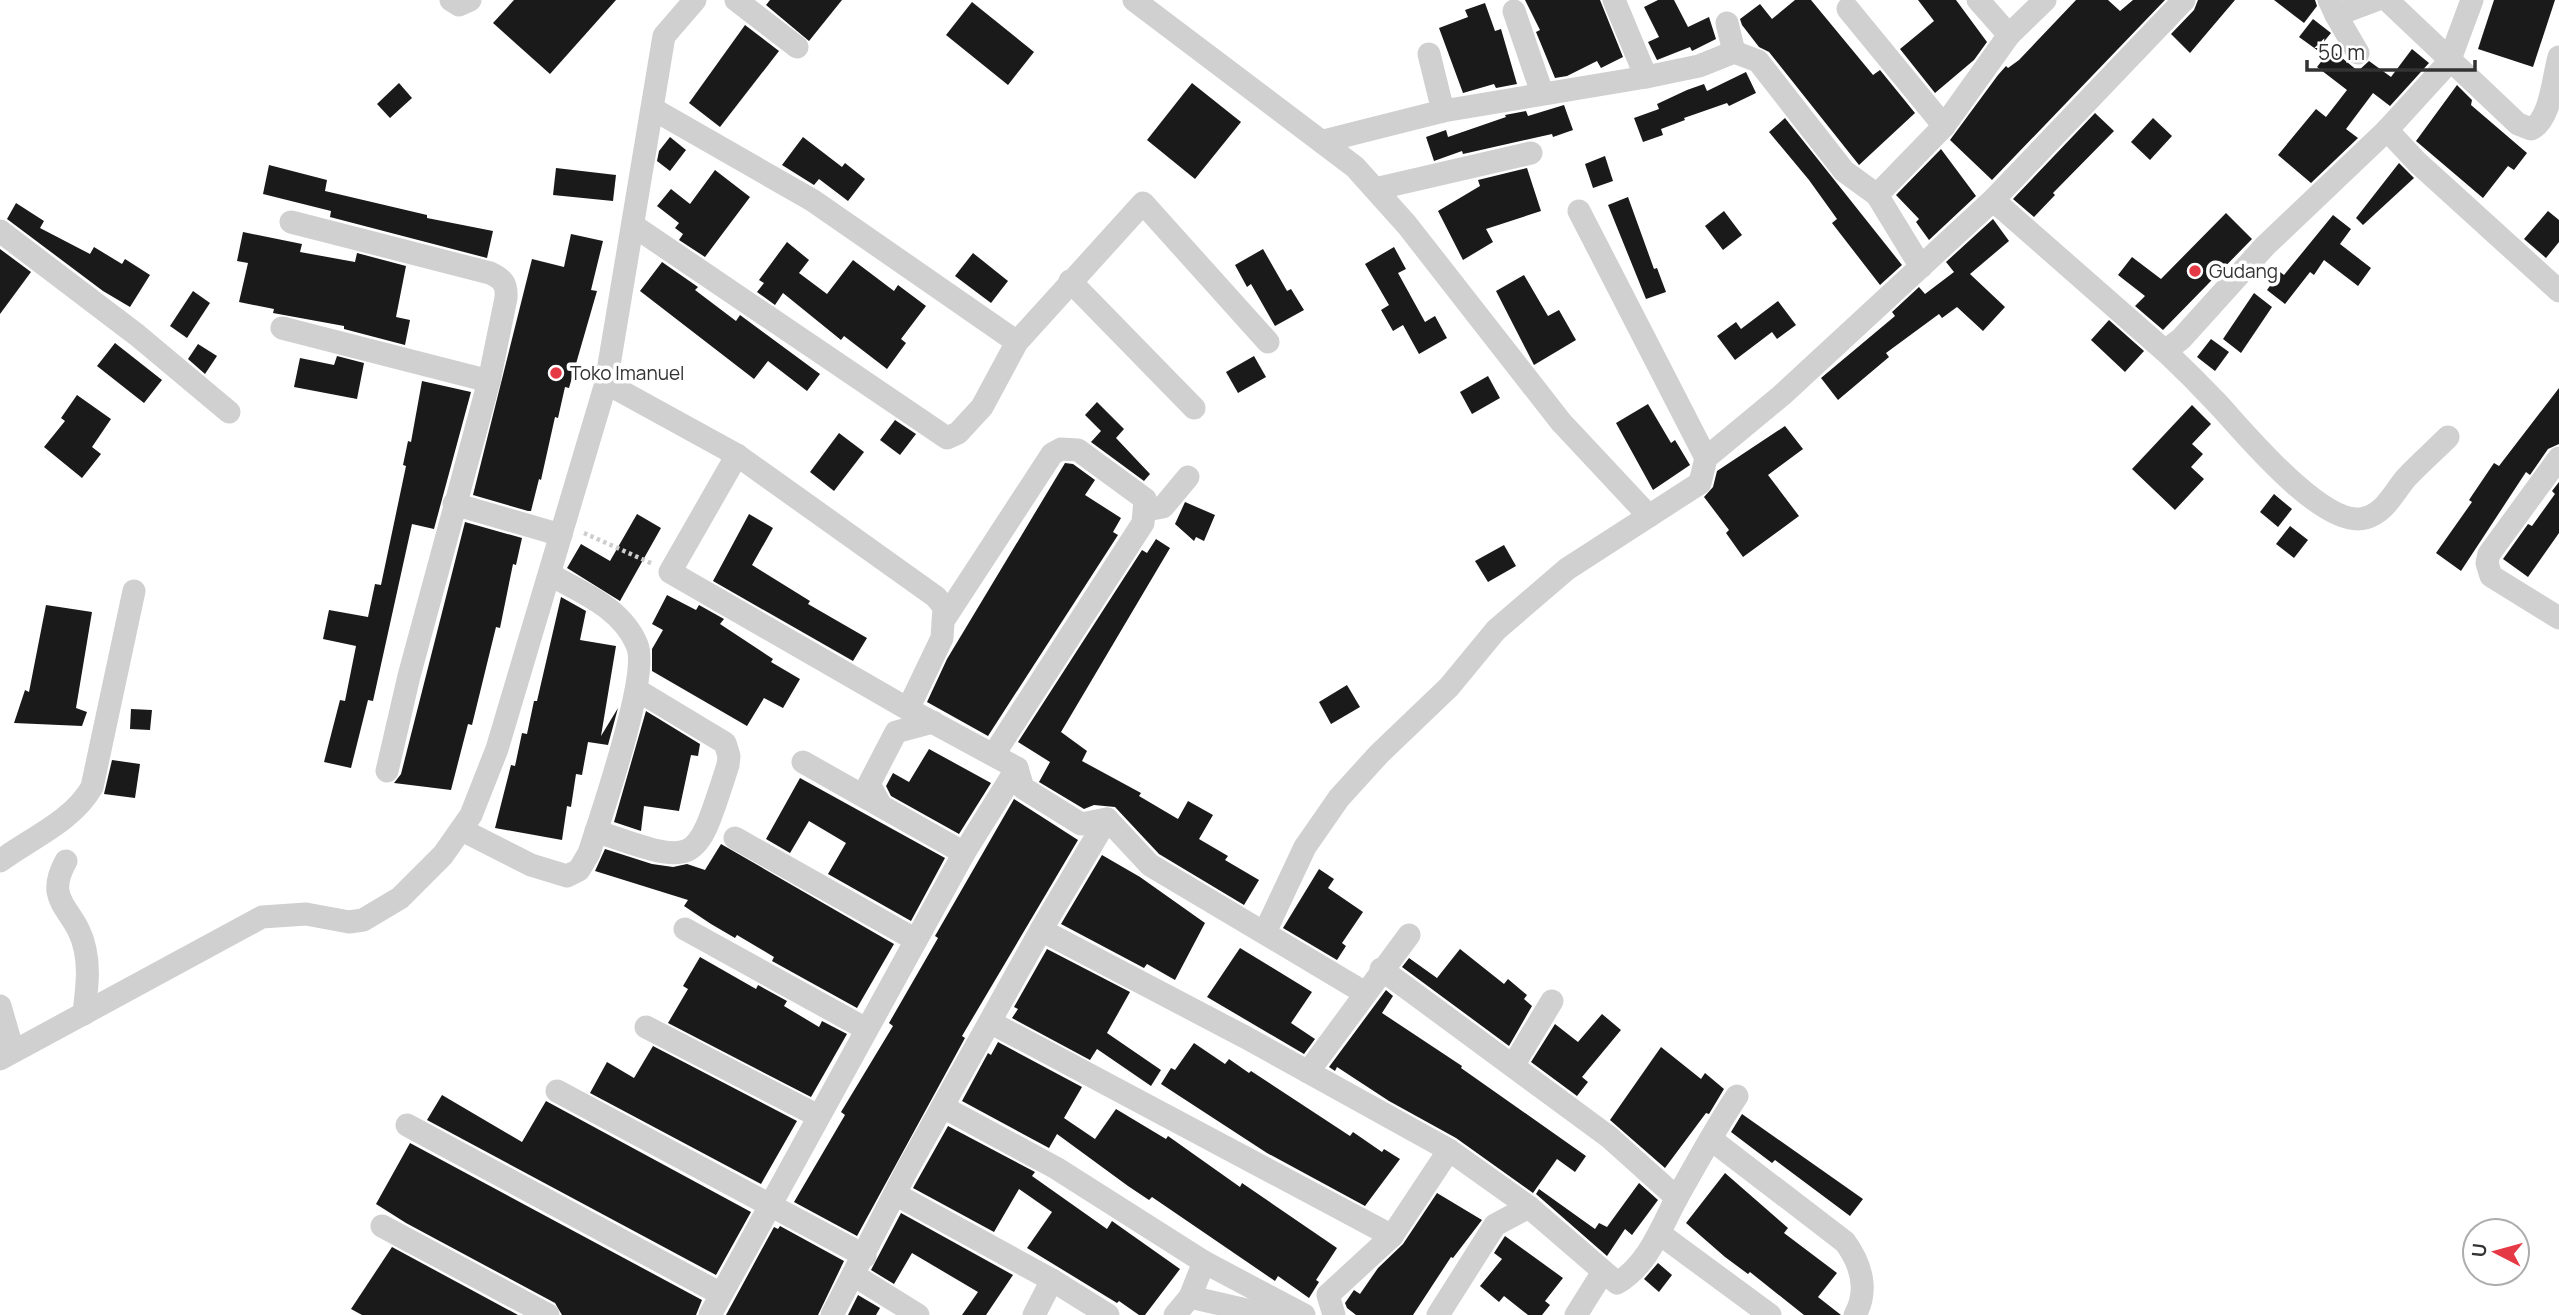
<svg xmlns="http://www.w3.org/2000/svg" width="2559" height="1315" viewBox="0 0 2559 1315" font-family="Manrope,sans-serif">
<rect width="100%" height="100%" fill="#fff"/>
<g fill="#1a1a1a">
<path d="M514,0H616L550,74L493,23Z"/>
<path d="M770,0H842L809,41L766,5Z"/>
<path d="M1525,0H1600L1623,57L1601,68L1597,61L1567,76L1555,78L1536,32L1540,30Z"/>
<path d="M1658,0H1674L1688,27L1709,17L1716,39L1692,51L1690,47L1657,60L1648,42L1659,37L1644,7Z"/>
<path d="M1795,0H1811L1873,75L1880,70L1915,113L1859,165L1769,52L1759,47L1742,25L1740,19L1760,4L1772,19Z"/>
<path d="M1918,0H1956L1987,42L1974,60L1935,93L1900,49L1934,21Z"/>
<path d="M2076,0H2108L2120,11L2133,0H2165L1992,180L1950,140L1998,75L2006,66L2008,68L2019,60Z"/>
<path d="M2198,0H2235L2190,53L2171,34L2194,10Z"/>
<path d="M2274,0H2315L2317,6L2304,23Z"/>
<path d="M2494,0H2555L2533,67L2478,49Z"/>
<path d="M972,2L1034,52L1008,85L946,35Z"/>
<path d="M1485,3L1495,31L1501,29L1517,84L1496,88L1494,84L1463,93L1439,28L1468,17L1465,10Z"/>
<path d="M2313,19L2331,33L2317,50L2299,37Z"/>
<path d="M745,25L779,51L720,127L689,103Z"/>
<path d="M2331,49L2358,71L2369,61L2391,77L2412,49L2429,63L2390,106L2373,93L2346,129L2358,138L2311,183L2278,155L2316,109L2326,117L2347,90L2317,67Z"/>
<path d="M1746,72L1756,93L1729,106L1727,103L1684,118L1685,120L1661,129L1663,135L1643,142L1634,118L1659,109L1657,104L1687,90L1704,84L1707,91Z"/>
<path d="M399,83L412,98L390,118L377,104Z"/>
<path d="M1192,83L1241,122L1195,179L1147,140Z"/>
<path d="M2457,85L2472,100L2471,105L2527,153L2514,170L2508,166L2483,198L2416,141Z"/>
<path d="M1564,105L1573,130L1553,137L1552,134L1463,154L1462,151L1434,161L1426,137L1446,130L1448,137L1506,117L1505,115L1526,111L1528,116Z"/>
<path d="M2095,113L2114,131L2053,193L2055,195L2034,217L2013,199Z"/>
<path d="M1785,118L1902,265L1880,285L1832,223L1837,219L1809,180L1769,132Z"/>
<path d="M2153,118L2172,136L2150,160L2131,142Z"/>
<path d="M670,137L686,150L670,171L657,161L659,151Z"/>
<path d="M803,137L842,167L845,163L865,179L848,201L819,179L814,185L782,165Z"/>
<path d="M1941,149L1976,196L1929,240L1916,222L1919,219L1896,195Z"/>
<path d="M1605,156L1613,181L1593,188L1585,164Z"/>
<path d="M2399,163L2414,178L2363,225L2356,218Z"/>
<path d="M269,165L327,180L325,191L427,215V218L493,231L487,258L330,217L331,211L263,194Z"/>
<path d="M556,168L616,175L613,201L553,195Z"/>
<path d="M1527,168L1541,211L1486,229L1493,242L1463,260L1438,211L1480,186L1478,180Z"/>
<path d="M715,170L750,197L705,257L679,240L683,234L675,228L679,223L657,206L671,189L690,204Z"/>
<path d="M1628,197L1654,269L1657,268L1666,292L1646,299L1608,205Z"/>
<path d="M16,203L44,221L40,228L90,254L94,247L122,264L125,259L150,275L130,307L103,291L7,219Z"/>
<path d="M1724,211L1742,235L1723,250L1705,226Z"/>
<path d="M2548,211L2559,220V242L2546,258L2524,239Z"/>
<path d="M2226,213L2252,239L2163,330L2135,306L2145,296L2118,275L2132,257L2161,279Z"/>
<path d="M2333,215L2351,229L2340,244L2371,268L2358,286L2324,260L2314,275L2310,272L2285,304L2267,290L2280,272L2284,275Z"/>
<path d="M1993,219L2009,241L1970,274L2005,307L1983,331L1957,307L1942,318L1939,314L1886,353L1889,357L1838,400L1821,378L1895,316L1892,312L1919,287L1925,294L1954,272L1946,262Z"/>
<path d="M243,232L302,244L300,252L355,262L357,253L406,266L396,317L410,320L405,345L344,329V326L273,313L274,309L239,302L248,263L237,261Z"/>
<path d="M571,234L603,241L591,290L597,291L569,388L565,387L558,418L555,417L541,480L539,479L531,511H528L473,495L532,259L564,267Z"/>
<path d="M787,242L809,260L799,273L827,294L853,260L894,291L898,285L926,306L901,339L906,343L887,369L844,336L841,340L783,293L775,305L757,292L764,283L759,280Z"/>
<path d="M1394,247L1406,269L1398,273L1425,322L1435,316L1447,338L1419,354L1403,325L1393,331L1381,310L1389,305L1365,264Z"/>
<path d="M0,249L31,272L0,314Z"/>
<path d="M1263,249L1287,291L1291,289L1304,310L1275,326L1251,284L1247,287L1235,265Z"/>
<path d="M973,253L1008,281L991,303L955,276Z"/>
<path d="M662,262L698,287L695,290L736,321L740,315L820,374L807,391L768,361L754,379L640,291Z"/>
<path d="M1524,275L1548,316L1559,310L1576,340L1534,365L1496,291Z"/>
<path d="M193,291L210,303L187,338L170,326Z"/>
<path d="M2254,293L2272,307L2241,353L2223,339Z"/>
<path d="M1778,301L1796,325L1777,339L1772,332L1735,360L1717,336L1736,322L1741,329Z"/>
<path d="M2109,320L2144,351L2125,372L2091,340Z"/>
<path d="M2211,339L2229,352L2215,371L2197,357Z"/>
<path d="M115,343L162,380L144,403L97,366Z"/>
<path d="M198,344L217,356L205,374L188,359Z"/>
<path d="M337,356L364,363L357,399L294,387L300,358L334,365Z"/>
<path d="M1254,356L1266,377L1238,393L1226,372Z"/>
<path d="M1488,376L1500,398L1472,414L1460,392Z"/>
<path d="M422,381L471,392L434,529L412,524L373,701L368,700L351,768L324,762L340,700L345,701L356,646L323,639L329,610L368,617L375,584L381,585L406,466L403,465L408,441L411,442Z"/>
<path d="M2559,388V444L2548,449L2530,475L2526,472L2461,571L2436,553L2472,502L2469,500L2473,494L2494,463L2499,466Z"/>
<path d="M77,395L111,419L92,447L101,454L82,478L44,447L65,421L61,418Z"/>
<path d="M1097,402L1124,429L1116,438L1150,474L1144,481L1091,442L1101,431L1085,415Z"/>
<path d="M1648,404L1671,443L1675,440L1690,465L1653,490L1616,423Z"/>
<path d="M2192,405L2211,424L2192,444L2203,454L2191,467L2204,479L2175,510L2132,469Z"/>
<path d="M895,420L916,434L900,455L880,440Z"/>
<path d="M1785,426L1803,449L1768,475L1799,516L1743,557L1726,533L1729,530L1704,497L1713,487L1717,471Z"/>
<path d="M839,433L864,452L834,491L810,472Z"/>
<path d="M1065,463L1073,464L1095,480L1085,495L1121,518L1113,532L1118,535L988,736L927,702L947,659Z"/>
<path d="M2559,482V533L2528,577L2503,559L2528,524L2532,526L2555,494L2552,491Z"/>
<path d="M2274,494L2292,509L2278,527L2260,512Z"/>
<path d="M1185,502L1215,515L1204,541L1196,537L1194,541L1175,524Z"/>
<path d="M637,514L661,528L620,601L567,568L581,544L610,561Z"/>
<path d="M749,514L773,528L752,565L810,601L808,604L867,638L853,661L713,581Z"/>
<path d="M465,522L522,538L516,565L513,564L500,628L496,627L472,725L468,724L451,790L394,783L401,774Z"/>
<path d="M2290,526L2308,540L2294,558L2276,544Z"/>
<path d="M1156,539L1170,548L1061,732L1087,751L1082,761L1141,793L1139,796L1178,819L1188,801L1213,815L1199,839L1228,856L1225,860L1259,880L1244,905L1159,854L1115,807L1094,805L1084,809L1039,782L1050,762L1018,742L1142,550L1147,553Z"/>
<path d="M1504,545L1516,566L1488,582L1475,561Z"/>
<path d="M667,595L696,610L699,605L724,619L720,624L773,659L771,662L800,679L783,708L764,698L747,726L652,671V649L663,630L652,624Z"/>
<path d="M561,597L586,611L580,640L616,646L601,736L618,708L608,745L588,742L582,775L576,774L571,807L567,806L562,840L495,828L511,765L515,766L522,733L527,734L534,701H537Z"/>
<path d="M46,605L92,612L76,708L87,712L82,726L14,723L25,690L29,692Z"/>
<path d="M1347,685L1360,707L1331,724L1319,702Z"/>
<path d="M131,709L152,710L150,730L130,729Z"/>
<path d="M646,711L700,744L698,756L691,755L679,811L644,806L641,831L614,822Z"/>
<path d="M929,749L991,783L959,834L891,796L886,786L893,773L909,782Z"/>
<path d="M112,760L140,764L135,798L104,794Z"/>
<path d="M800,778L945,858L911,921L828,874L846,843L809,821L790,853L766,839Z"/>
<path d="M1014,799L1078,840L962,1036L965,1038L857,1236L794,1202L845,1115L841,1112L893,1026L889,1023L938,938L935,936Z"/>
<path d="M721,844L894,944L857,1008L772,961L774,957L737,935L735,938L711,924L684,906L688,900L595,871L605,849L652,864L673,867L687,864L705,870Z"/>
<path d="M1102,855L1140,877L1205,923L1175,980L1147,964L1144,968L1061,924Z"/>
<path d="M1319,869L1334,879L1328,888L1363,912L1342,943L1346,946L1337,960L1283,928Z"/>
<path d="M1240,948L1312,992L1291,1023L1315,1039L1304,1054L1207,997Z"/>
<path d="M1047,949L1130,992L1107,1033L1161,1070L1151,1086L1097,1049L1090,1060L1012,1018L1018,1009L1014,1007Z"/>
<path d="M1460,949L1504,984L1508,979L1527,995L1524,999L1532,1006L1509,1046L1402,967L1409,958L1437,978Z"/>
<path d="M700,957L756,989L758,985L787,1001L784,1006L819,1027L822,1021L847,1034L811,1097L668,1023L688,989L683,986Z"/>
<path d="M1386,990L1393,996L1382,1013L1462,1066L1461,1068L1586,1156L1575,1172L1557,1159L1533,1193L1456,1138L1389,1101L1337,1067L1335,1071L1329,1067Z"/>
<path d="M1602,1014L1621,1030L1582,1077L1588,1082L1577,1096L1531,1062L1555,1024L1578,1042Z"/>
<path d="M998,1042L1082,1087L1064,1118L1095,1139L1116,1109L1166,1139L1168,1136L1240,1187L1242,1183L1337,1248L1316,1280L1319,1282L1309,1298L1278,1276L1275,1281L1152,1197L1149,1200L1128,1186L1057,1134L1049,1148L962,1101L988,1053L991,1055Z"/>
<path d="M1194,1043L1225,1064L1229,1059L1249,1073L1251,1071L1350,1136L1353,1132L1382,1152L1384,1149L1400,1159L1365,1206L1267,1153L1161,1084L1171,1068L1175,1070Z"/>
<path d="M653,1046L797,1121L761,1184L590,1093L607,1062L634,1078Z"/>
<path d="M1661,1047L1701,1079L1705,1073L1724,1089L1709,1114L1706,1113L1665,1168L1610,1120Z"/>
<path d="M442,1095L522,1142L546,1101L751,1212L716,1275L427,1120Z"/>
<path d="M1742,1114L1863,1199L1850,1216L1775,1160L1772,1163L1731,1132Z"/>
<path d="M948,1126L1035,1172L1032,1176L1107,1229L1112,1221L1180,1269L1145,1315H1139L1119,1301L1117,1303L1027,1248L1052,1212L1019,1189L994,1232L913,1188Z"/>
<path d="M410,1143L702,1300L696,1315H562L555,1303L406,1223L376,1204Z"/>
<path d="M1725,1173L1788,1228L1784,1233L1837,1273L1818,1297L1841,1315H1804L1750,1272L1748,1274L1725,1257L1686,1223Z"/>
<path d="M1639,1183L1658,1200L1632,1235L1625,1229L1607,1256L1536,1194L1539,1189L1595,1229L1599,1223L1607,1227Z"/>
<path d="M1437,1193L1482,1220L1453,1258L1451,1257L1413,1315H1356L1347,1308L1345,1303L1354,1290L1360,1294L1378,1268L1403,1244Z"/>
<path d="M901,1213L1013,1275L986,1315H962L978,1292L912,1253L894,1284L871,1270Z"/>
<path d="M780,1226L844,1261L818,1315H726L774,1227L778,1229Z"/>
<path d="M1505,1236L1563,1278L1545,1301L1550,1305L1542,1315H1528L1504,1296L1499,1302L1480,1286L1502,1259L1494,1253Z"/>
<path d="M392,1247L518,1315H362L351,1309Z"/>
<path d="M1658,1263L1672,1275L1659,1292L1644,1279Z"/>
<path d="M858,1295L880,1308L876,1315H848Z"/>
</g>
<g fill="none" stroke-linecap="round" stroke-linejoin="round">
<path stroke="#cdcdcd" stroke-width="4.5" stroke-dasharray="3.5 3.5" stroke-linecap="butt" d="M584,533L653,564"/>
<g stroke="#d0d0d0" stroke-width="23">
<path d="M451,0L459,5L470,0"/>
<path d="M736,0L797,47"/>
<path d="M1134,0L1355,167L1407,225L1561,422L1649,516"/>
<path d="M1614,0L1646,77"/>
<path d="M1978,0L2009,35"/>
<path d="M2329,0L2336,15L2376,0"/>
<path d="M2387,0L2518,124L2531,129C2551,120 2553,77 2559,57"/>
<path d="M1848,9L1944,126"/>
<path d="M1514,11L1542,93"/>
<path d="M2336,15L2358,53"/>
<path d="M1727,23L1734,52"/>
<path d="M1429,54L1443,111"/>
<path d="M653,109L812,200L1017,342"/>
<path d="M2387,130L2417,162L2559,291"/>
<path d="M1324,141L1443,111L1646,77L1699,66L1734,52L1758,61L1844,171L1877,195"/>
<path d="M1375,189L1531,153"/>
<path d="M1993,200L2165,351L2181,339L2265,246L2387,130L2449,62L2472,0"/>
<path d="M1579,211L1706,458"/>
<path d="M291,222L490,273C503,279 507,284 506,298L489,381L409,676L387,771"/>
<path d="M634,226L947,438L958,433L982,407L1017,342L1143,203L1268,342"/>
<path d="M0,231L137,335L229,412"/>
<path d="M1921,267L1877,195L1944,126L2009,35L2045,0"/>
<path d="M1070,281L1194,408"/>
<path d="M282,328L489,381"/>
<path d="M2165,351C2183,368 2201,386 2218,404C2243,431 2324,530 2365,518C2385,513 2394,492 2406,478C2419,464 2434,451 2448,437"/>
<path d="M606,383L737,455L936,597L944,607L942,638L908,709L1017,768L1023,788L1081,824L1107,819L1150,865L1365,993"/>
<path d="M737,455L670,572L908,709"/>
<path d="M2559,458L2489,554L2487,563L2491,576L2559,618"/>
<path d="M454,504L561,535"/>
<path d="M1146,510L1163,507L1188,477"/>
<path d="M945,618L1052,454L1061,449L1078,450L1145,499L1143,523L994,754"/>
<path d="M803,762L964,853"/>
<path d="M881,806L869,784L896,732L933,722"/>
<path d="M462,830L531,865L567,876L579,870L589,853C601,816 650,675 637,645C622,608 582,593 551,575"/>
<path d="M596,831C699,867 695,867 728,765L729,756L725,743L637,690"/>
<path d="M735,838L916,940"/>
<path d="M0,861C31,838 73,821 92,787L134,591"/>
<path d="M66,861C42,904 77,908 85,949C90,971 86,992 84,1014"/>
<path d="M685,929L866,1029"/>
<path d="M1041,930L1245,1037L1449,1150L1529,1207L1617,1283C1649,1265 1662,1224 1679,1194C1698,1161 1716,1127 1737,1096"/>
<path d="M1265,932L1305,847L1339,798L1379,754L1449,687L1496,630L1567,569L1700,483L1706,458L1782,395L1993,200L2184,0"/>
<path d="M1381,969L1609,1137L1677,1198"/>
<path d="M0,1006L13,1051"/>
<path d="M990,1022L1392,1236"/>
<path d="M646,1027L818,1116"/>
<path d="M0,1059L262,917L306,914L349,922L363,920L400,898L443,855L471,815L497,749L606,383L664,36L695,0"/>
<path d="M1514,1064L1552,1001"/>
<path d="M1308,1072L1409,935"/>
<path d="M557,1091L865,1256"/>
<path d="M943,1107L1056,1168L1204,1262L1304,1315"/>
<path d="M407,1125L721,1294"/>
<path d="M1712,1140L1845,1242C1861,1264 1869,1290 1855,1315"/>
<path d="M895,1194L1052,1280L1108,1315"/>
<path d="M382,1226L548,1315"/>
<path d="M1660,1234L1770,1315"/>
<path d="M855,1276L918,1315"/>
<path d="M1190,1297L1268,1315"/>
<path d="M710,1315L964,853L1017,768"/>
<path d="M832,1315L907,1170L1041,930L1107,819"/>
<path d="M1034,1315L1052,1280"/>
<path d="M1175,1315L1190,1297L1204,1262"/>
<path d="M1334,1315L1328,1295L1392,1236L1449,1150"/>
<path d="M1438,1315L1495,1225L1529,1207"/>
<path d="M1576,1315L1603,1272"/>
</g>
</g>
<g fill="#e63946" stroke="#fff" stroke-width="2.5">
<circle cx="2195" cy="271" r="7"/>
<circle cx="556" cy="373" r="7"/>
</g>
<g text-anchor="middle" stroke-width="7" stroke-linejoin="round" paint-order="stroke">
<g font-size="19" fill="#333" stroke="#fff" text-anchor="start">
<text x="2209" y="278">Gudang</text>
<text x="570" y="380">Toko Imanuel</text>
</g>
</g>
<g transform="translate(2496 1252) rotate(276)"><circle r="33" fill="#ffffff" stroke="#adadad" stroke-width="2"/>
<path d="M0-5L12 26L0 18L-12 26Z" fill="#e63946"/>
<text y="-10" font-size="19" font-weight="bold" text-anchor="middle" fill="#333333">U</text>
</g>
<path d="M2307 60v10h168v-10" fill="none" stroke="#333333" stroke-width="3.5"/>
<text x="2318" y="60" font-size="21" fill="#333333" stroke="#ffffff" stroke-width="5" paint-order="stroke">50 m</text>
</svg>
